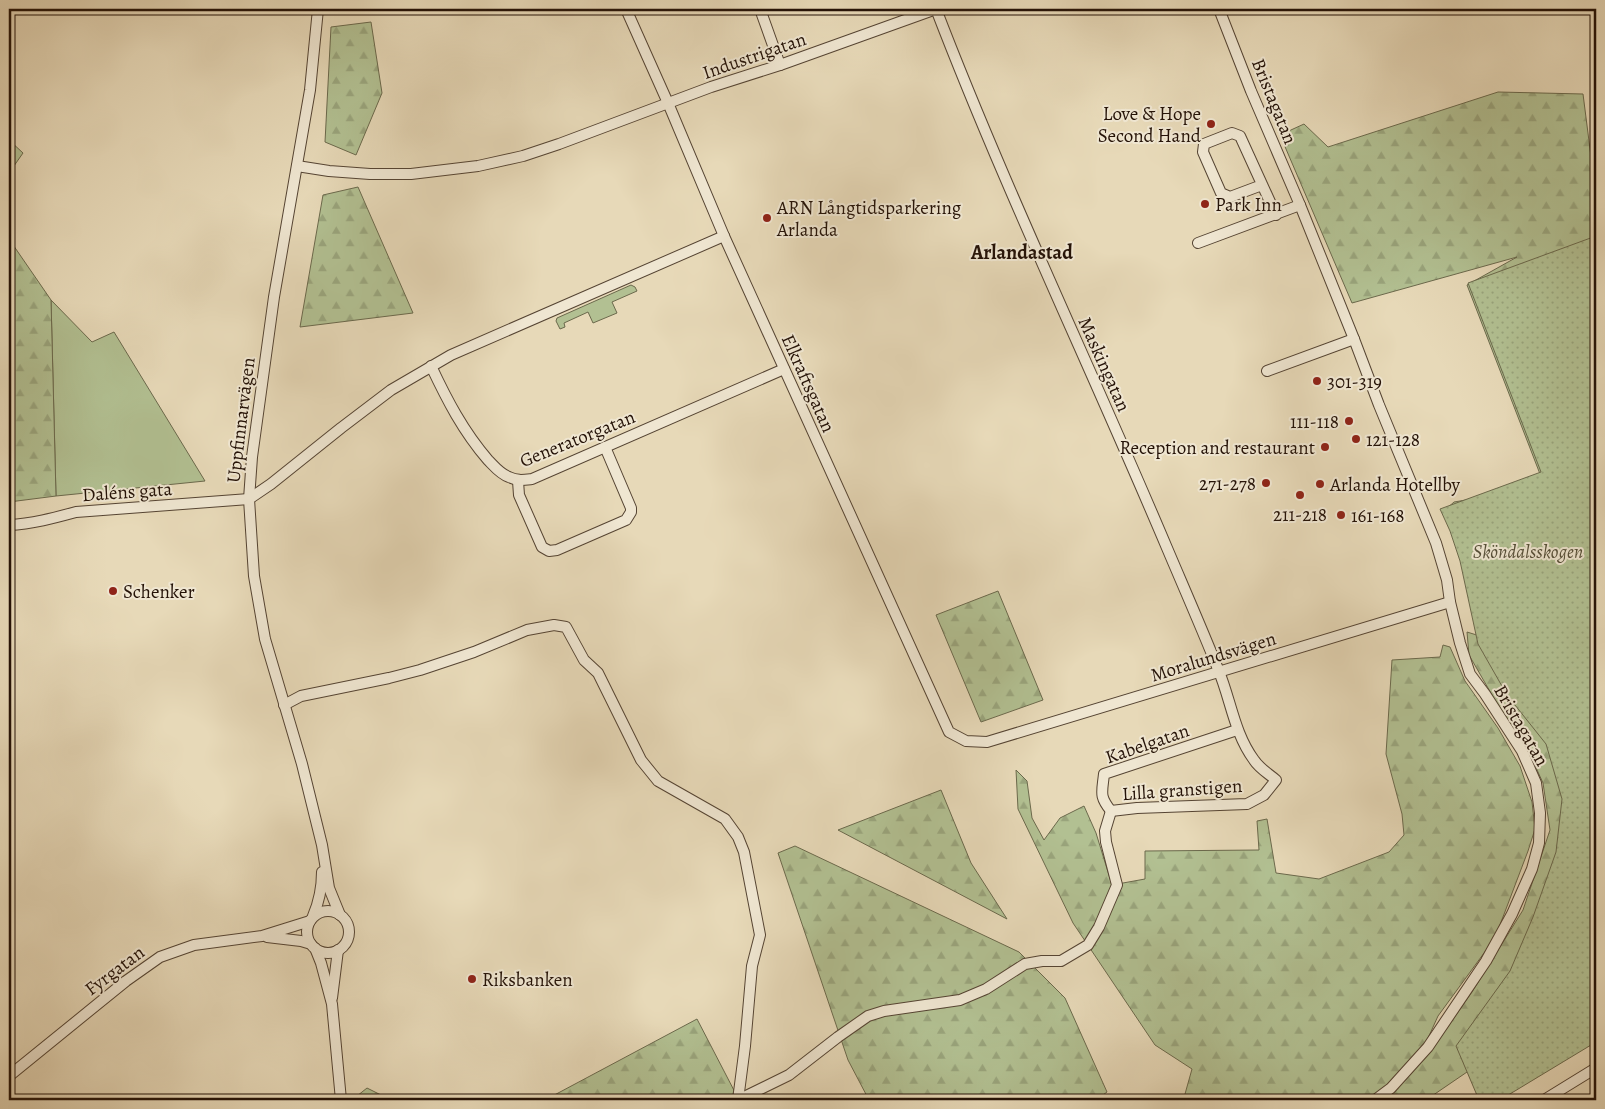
<svg xmlns="http://www.w3.org/2000/svg" width="1605" height="1109" viewBox="0 0 1605 1109" font-family="Alegreya,serif">
<defs>
<pattern id="forest-firs" width="22" height="20" patternUnits="userSpaceOnUse" patternTransform="scale(1.25)"><rect width="22" height="20" fill="#b2c092"/><path d="M5 1l3.5 6h-7zM16 11l3.5 6h-7z" fill="#99a47c"/></pattern>
<pattern id="park-dots" width="8" height="8" patternUnits="userSpaceOnUse" patternTransform="scale(1.25)"><rect width="8" height="8" fill="#b2c092"/><path d="M2 2h.1M6 6h.1" fill="none" stroke="#99a47c" stroke-width="1.8" stroke-linecap="round"/></pattern>
</defs>
<rect width="100%" height="100%" fill="#e7d9b8"/>
<filter id="stains"><feTurbulence type="fractalNoise" baseFrequency=".004" numOctaves="4"/><feColorMatrix values="0 0 0 0 .2 0 0 0 0 .09 0 0 0 0 .02 0 0 0 .5 -.17"/></filter>
<radialGradient id="worn" r=".72"><stop offset=".6" stop-color="#630" stop-opacity="0"/><stop offset="1" stop-color="#630" stop-opacity=".3"/></radialGradient>
<g fill="#b2c092" stroke="#6b694c">
<path d="M9,140L23,153L9,173Z"/>
<path d="M631,285L635,287L637,291L612,302L617,313L593,323L588,312L564,323L565,327L560,329L556,321L557,318Z"/>
<path d="M51,300L92,342L114,332L205,481L56,496Z"/>
</g>
<g fill="url(#forest-firs)" stroke="#6b694c">
<path d="M371,22L382,93L356,155L325,142L331,27Z"/>
<path d="M1498,92L1583,94L1596,196V498L1445,510L1454,502L1478,498L1540,474L1467,285L1517,257L1352,303L1280,135L1304,124L1328,147Z"/>
<path d="M358,187L413,313L300,327L323,195Z"/>
<path d="M9,239L51,300L56,496L9,502Z"/>
<path d="M998,591L1043,700L981,722L936,615Z"/>
<path d="M1467,632L1596,672L1552,1014L1426,1100H1382L1430,1052L1472,992L1523,910L1550,830L1543,783L1527,748L1503,714L1469,655Z"/>
<path d="M1443,645L1450,647L1465,681L1498,728L1520,766L1532,802L1535,829L1528,851L1495,938L1438,1016L1424,1047L1378,1096L1372,1100H1188L1185,1094L1192,1069L1155,1045L1073,923L1018,809L1016,770L1027,781L1032,818L1044,840L1060,818L1084,806L1096,833L1112,885L1145,879V851L1259,850L1257,821L1267,819L1276,873L1319,879L1389,852L1404,835L1402,814L1386,754L1392,660L1440,657Z"/>
<path d="M941,790L971,863L1007,919L838,830Z"/>
<path d="M795,846L1019,952L1065,998L1107,1092L1096,1100H869L848,1060L778,853Z"/>
<path d="M697,1019L739,1100H545Z"/>
<path d="M367,1088L391,1100H352Z"/>
</g>
<path fill="url(#park-dots)" stroke="#6b694c" d="M1596,236V1042L1500,1100H1479L1456,1046L1510,971L1533,917L1556,852L1562,799L1546,744L1507,695L1478,644L1460,561L1450,531L1440,509L1541,472L1468,283Z"/>
<g fill="none" stroke-linecap="round" stroke-linejoin="round">
<defs>
<g id="minor">
<path d="M318,9L310,90L274,297L252,457L249,499L254,576L265,639L302,764L322,845L329,888L340,915"/>
<path d="M626,9L668,103L724,236L949,732L966,741L987,742L1450,602"/>
<path d="M760,9L780,65"/>
<path d="M936,9C1006,191 1091,368 1167,548C1184,588 1202,629 1218,669C1231,700 1234,733 1254,760C1259,768 1269,774 1276,780L1264,795L1247,804L1137,808L1111,811"/>
<path d="M1219,9L1251,91L1300,205L1354,339L1379,405L1436,543L1447,580L1450,602L1460,643L1470,674L1485,694L1522,751L1536,783L1540,813L1539,843L1532,869L1512,914L1486,961L1428,1047L1391,1088L1375,1100"/>
<path d="M297,166L329,171L370,174H411L478,166L523,156L559,144L711,87L780,65L936,9"/>
<path d="M1262,185L1230,197L1221,193L1203,152L1204,144L1232,133L1240,136L1276,215"/>
<path d="M1198,243L1300,205"/>
<path d="M431,366C447,400 463,431 488,460C494,466 500,474 509,477C517,481 523,480 532,479L784,369"/>
<path d="M1267,371L1354,339"/>
<path d="M518,481L519,495L542,547L549,551L557,550L626,520L631,512V508L605,447"/>
<path d="M9,525C32,524 54,518 76,512L249,499L271,484L341,428L391,390L451,355L724,236"/>
<path d="M284,705L301,696L389,678L420,670L474,652L527,630L554,625L566,627L584,660L598,673L641,760L658,781L725,819L738,837L744,852L760,935L752,966L745,1046L738,1100"/>
<path d="M1111,811C1099,796 1102,793 1104,774L1237,730"/>
<circle cx="328" cy="932" r="21"/>
<path d="M313,916C319,902 322,887 322,872"/>
<path d="M267,937L301,941L311,944"/>
<path d="M315,948L321,963L332,1004L341,1100"/>
<path d="M332,998L338,950"/>
<path d="M9,1076L126,981L160,957L194,945L262,936L310,921"/>
<path d="M738,1100L789,1075L838,1037L868,1016L884,1011L960,1000L986,989L1025,964L1042,961H1061L1088,945L1099,927L1117,885L1106,842L1105,831L1111,811"/>
<path d="M1544,1100L1596,1068"/>
</g>
</defs>
<use href="#minor" stroke="#543" stroke-width="12"/>
<use href="#minor" stroke="#efe6d1" stroke-width="10"/>
</g>
<g fill="#8f2418" stroke="#efe6d1" stroke-width="2">
<circle cx="1211" cy="124" r="5"/>
<circle cx="1205" cy="204" r="5"/>
<circle cx="767" cy="218" r="5"/>
<circle cx="1317" cy="381" r="5"/>
<circle cx="1349" cy="421" r="5"/>
<circle cx="1356" cy="439" r="5"/>
<circle cx="1325" cy="447" r="5"/>
<circle cx="1266" cy="483" r="5"/>
<circle cx="1320" cy="484" r="5"/>
<circle cx="1300" cy="495" r="5"/>
<circle cx="1341" cy="515" r="5"/>
<circle cx="113" cy="591" r="5"/>
<circle cx="472" cy="979" r="5"/>
</g>
<g text-anchor="middle" stroke-width="4" stroke-linejoin="round" paint-order="stroke">
<g font-size="19" fill="#241207" stroke="#efe6d1">
<text transform="translate(754 55) rotate(-19)" y="7">Industrigatan</text>
<text transform="translate(1275 101) rotate(68)" y="7">Bristagatan</text>
<text transform="translate(1105 364) rotate(66)" y="7">Maskingatan</text>
<text transform="translate(809 383) rotate(66)" y="7">Elkraftsgatan</text>
<text transform="translate(240 420) rotate(-83)" y="7">Uppfinnarvägen</text>
<text transform="translate(577 438) rotate(-22)" y="7">Generatorgatan</text>
<text transform="translate(127 491) rotate(-4)" y="7">Daléns gata</text>
<text transform="translate(1213 656) rotate(-17)" y="7">Moralundsvägen</text>
<text transform="translate(1522 725) rotate(60)" y="7">Bristagatan</text>
<text transform="translate(1147 743) rotate(-19)" y="7">Kabelgatan</text>
<text transform="translate(1182 789) rotate(-4)" y="7">Lilla granstigen</text>
<text transform="translate(114 970) rotate(-37)" y="7">Fyrgatan</text>
</g>
<g font-size="19" fill="#241207" stroke="#efe6d1" text-anchor="start">
<text x="1201" y="120" text-anchor="end">Love &amp; Hope<tspan x="1201" dy="22">Second Hand</tspan></text>
<text x="1215" y="211">Park Inn</text>
<text x="777" y="214">ARN Långtidsparkering<tspan x="777" dy="22">Arlanda</tspan></text>
<text x="1327" y="388">301-319</text>
<text x="1339" y="428" text-anchor="end">111-118</text>
<text x="1366" y="446">121-128</text>
<text x="1315" y="454" text-anchor="end">Reception and restaurant</text>
<text x="1256" y="490" text-anchor="end">271-278</text>
<text x="1330" y="491">Arlanda Hotellby</text>
<text x="1300" y="521" text-anchor="middle">211-218</text>
<text x="1351" y="522">161-168</text>
<text x="123" y="598">Schenker</text>
<text x="482" y="986">Riksbanken</text>
</g>
<g font-size="19" font-style="italic" fill="#564f38" stroke="#efe6d1">
<text x="1528" y="558">Sköndalsskogen</text>
</g>
<g font-size="20" font-weight="bold" fill="#241207" stroke="#efe6d1">
<text x="1022" y="259">Arlandastad</text>
</g>
</g>
<rect width="1605" height="1109" fill="none" stroke="#e7d9b8" stroke-width="30"/>
<rect x="10" y="10" width="1585" height="1089" fill="none" stroke="#241207" stroke-width="2.5"/>
<rect x="15" y="15" width="1575" height="1079" fill="none" stroke="#241207"/>
<rect width="100%" height="100%" filter="url(#stains)"/>
<rect width="100%" height="100%" fill="url(#worn)"/>
</svg>
